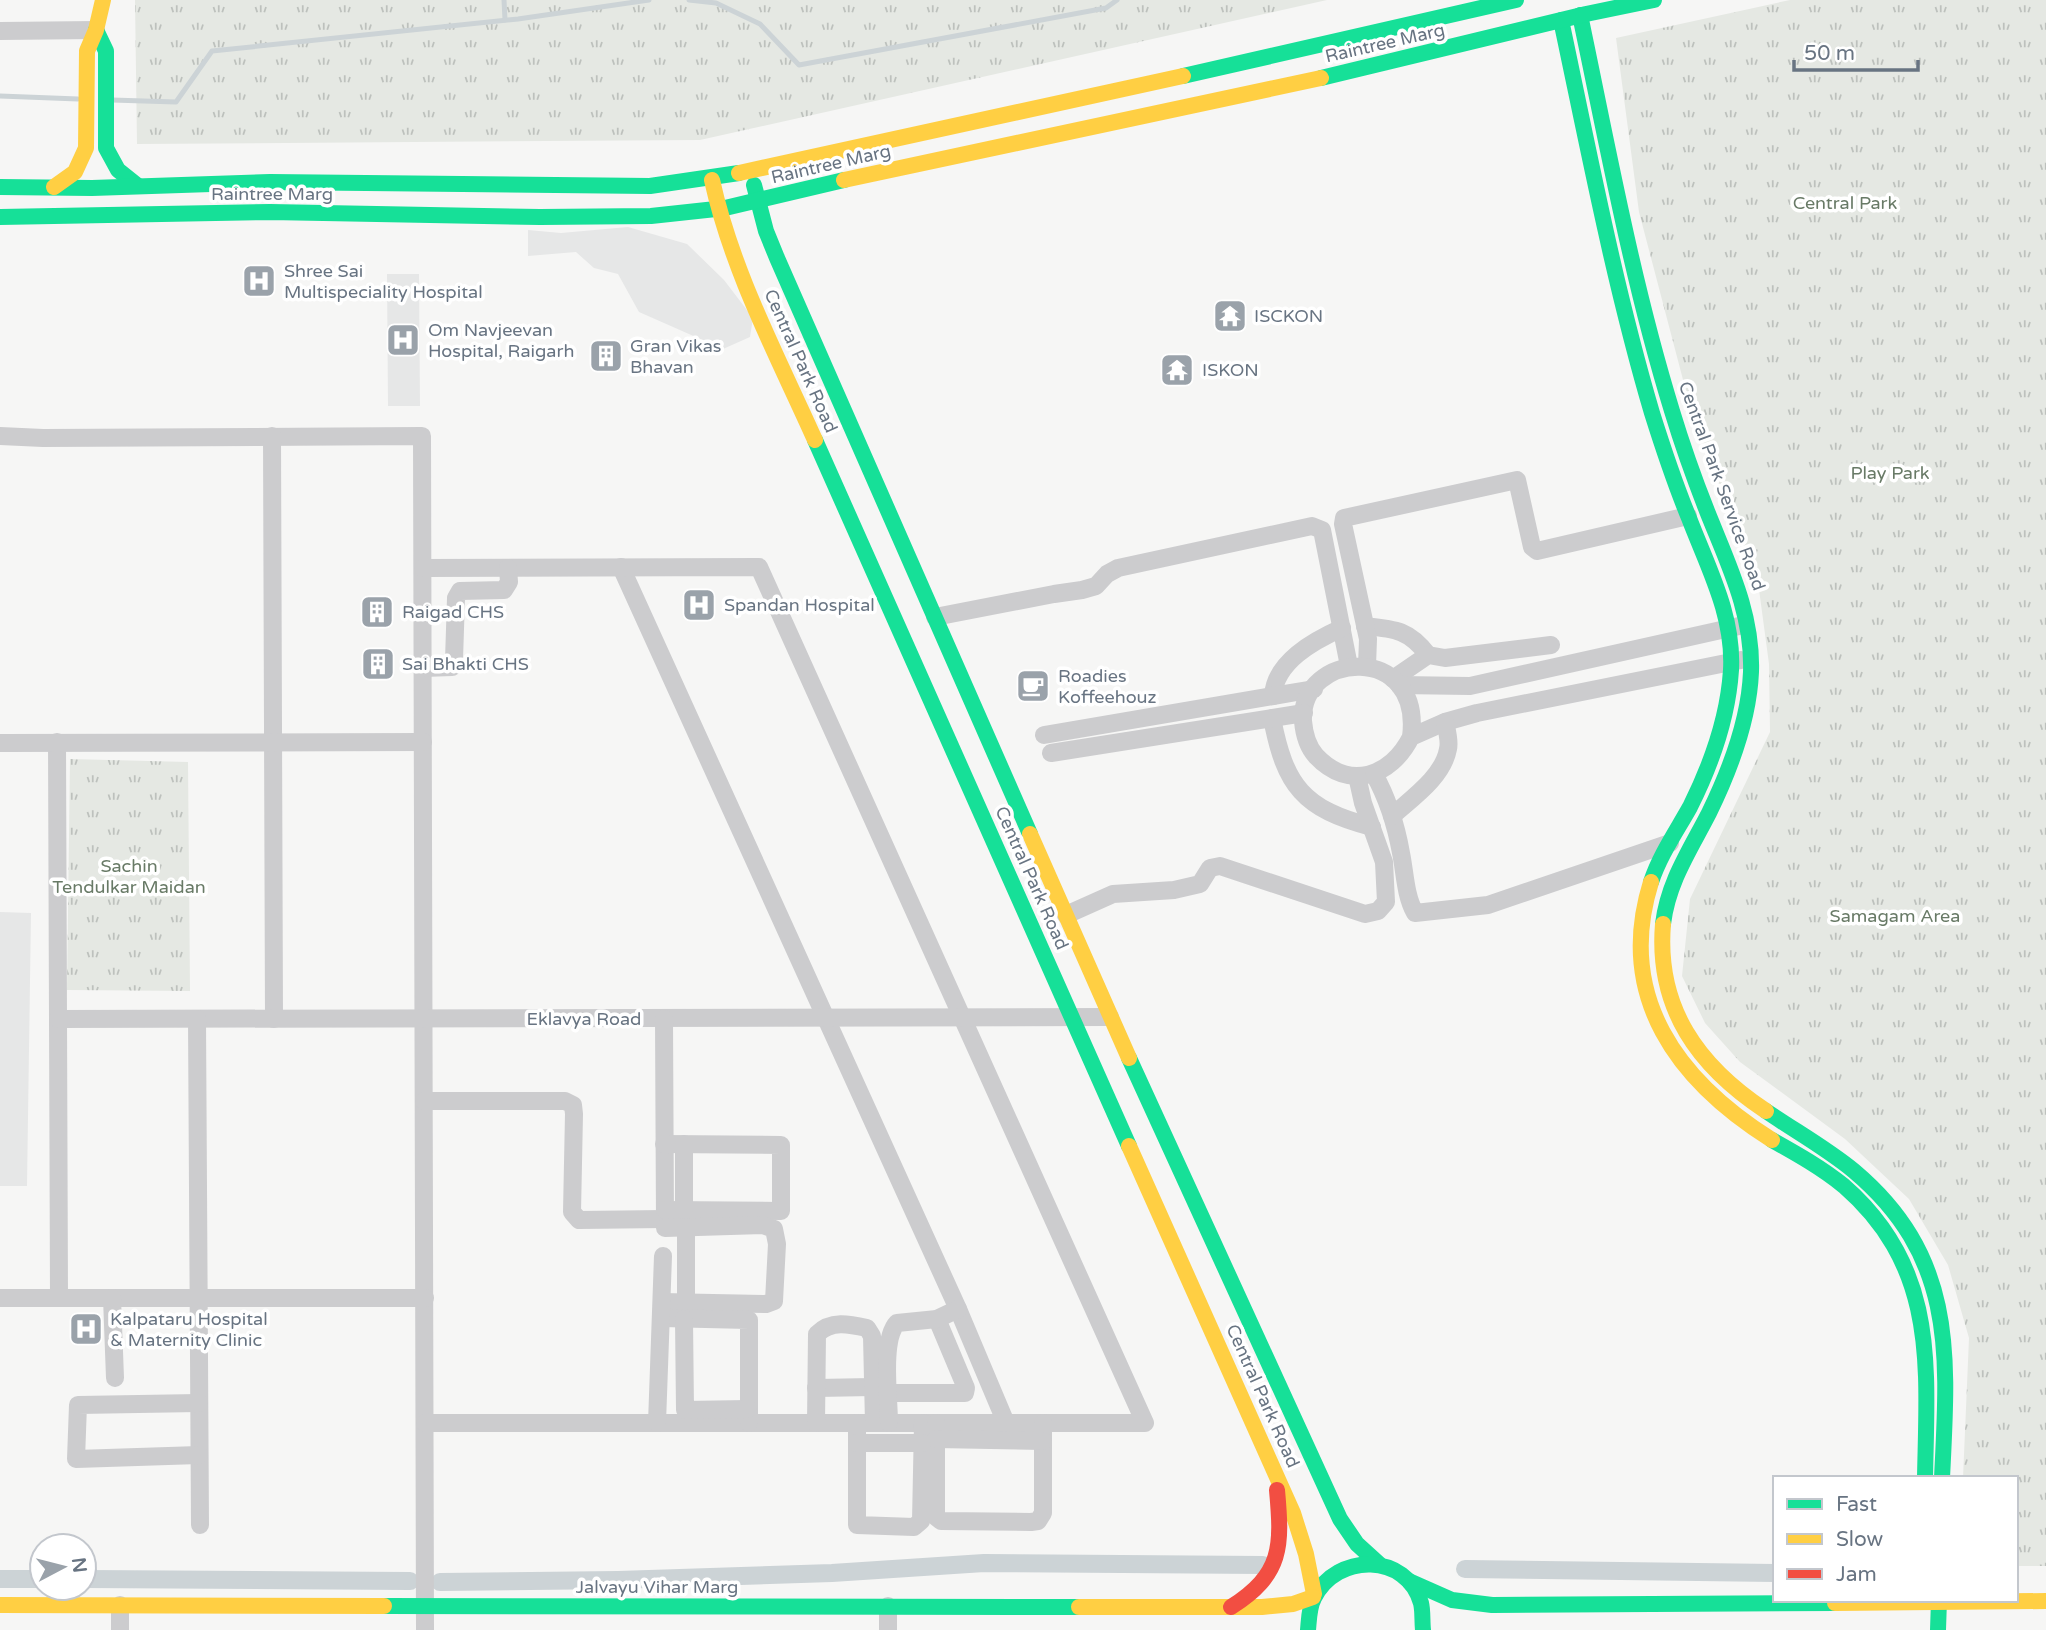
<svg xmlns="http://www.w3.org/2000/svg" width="2046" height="1630" viewBox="0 0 2046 1630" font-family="'Varela Round',sans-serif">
<defs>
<pattern id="grass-tufts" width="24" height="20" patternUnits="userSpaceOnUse" patternTransform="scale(1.75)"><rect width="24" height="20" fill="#e5e8e3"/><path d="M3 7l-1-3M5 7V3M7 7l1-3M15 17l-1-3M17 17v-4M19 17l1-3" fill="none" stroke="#bdc1bd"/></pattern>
</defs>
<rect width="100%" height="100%" fill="#f6f6f5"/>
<g fill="#e6e7e7">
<path d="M628,227L687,244L724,280L753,318L750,337L723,349L639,312L618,274L594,268L576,252L528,256V230L561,233Z"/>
<path d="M387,274H419L420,406H388Z"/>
<path d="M0,912L31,913L27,1186H0Z"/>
</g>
<g fill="url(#grass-tufts)">
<path d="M135,0H1327L700,140L137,144Z"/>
<path d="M1790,0H2046V1566H2016V1478H1963L1969,1338L1948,1265L1909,1199L1845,1139L1740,1062L1705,1023L1682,976L1690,899L1770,732L1769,664L1758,582L1692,414L1639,212L1616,38Z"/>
<path d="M70,759L188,762L190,991L67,990Z"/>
</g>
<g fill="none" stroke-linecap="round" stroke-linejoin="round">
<g stroke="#ccd3d6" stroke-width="5">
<path d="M504,0L505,20"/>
<path d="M689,0L716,3L760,24L799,65L1106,8L1117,0"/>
<path d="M0,96L78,99"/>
<path d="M112,100L176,102L212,51L518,19L649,0"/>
<path d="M410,1581L440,1582"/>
</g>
<g stroke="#ccd3d6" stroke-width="18">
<path d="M1465,1569L1775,1573"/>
<path d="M0,1579H42"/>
<path d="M84,1579L410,1581"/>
<path d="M440,1582L618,1580L832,1573L984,1563L1263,1565"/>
</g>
<g stroke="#ccccce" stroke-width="18">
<path d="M0,31L96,30"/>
<path d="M0,436L43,438L422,436L425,1630"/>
<path d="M272,436L274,1019"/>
<path d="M621,567L958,1309L1006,1423"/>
<path d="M423,568L759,567L1145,1423H425"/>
<path d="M935,617L1054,594L1082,590L1096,586L1107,574L1118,568L1312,526L1322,530L1349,666"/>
<path d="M1365,626C1395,629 1409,630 1428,655"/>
<path d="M1367,666L1368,639L1343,524L1344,518L1517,480L1532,547L1537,551L1688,516"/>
<path d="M423,668L452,667L454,660L456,598L460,591L504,590L509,582L508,568"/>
<path d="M1393,679L1428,655L1445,658L1551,645"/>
<path d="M1399,685L1470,686L1739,626"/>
<path d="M1273,696C1275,662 1313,641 1342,628"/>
<path d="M1272,718C1285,786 1303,809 1372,827"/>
<path d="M1044,735L1314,689"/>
<path d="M1411,737C1423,642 1300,650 1303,721C1304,733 1307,746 1316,756C1349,791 1391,777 1411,737L1445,722L1477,713L1741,660"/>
<path d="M57,742L59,1298"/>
<path d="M0,743L423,742"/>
<path d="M1051,753L1304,713"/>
<path d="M1374,774C1388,799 1396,825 1401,853C1405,872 1405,895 1415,913L1488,905L1670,843"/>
<path d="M1392,816C1412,798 1443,777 1448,749C1450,741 1447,731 1445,722"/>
<path d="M1066,915L1113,894L1174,890L1200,884L1210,868L1220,866L1365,914L1378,911L1386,902L1384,862L1363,803L1357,776"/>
<path d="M58,1019L1110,1017"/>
<path d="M197,1019L200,1525"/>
<path d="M664,1019L665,1222"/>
<path d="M424,1101H565L573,1105L574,1114L572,1212L579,1220L665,1219"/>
<path d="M664,1144L781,1145V1211L665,1210"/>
<path d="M684,1144V1210"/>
<path d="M0,1298H425"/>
<path d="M112,1298L115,1378"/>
<path d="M662,1302L766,1304L774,1301L777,1244L774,1229L763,1225L665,1228"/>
<path d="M686,1303V1227"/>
<path d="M662,1318L749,1320V1423"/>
<path d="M684,1319L685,1410L748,1409"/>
<path d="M816,1388L873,1387"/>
<path d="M889,1393H965L966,1388L937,1319"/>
<path d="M199,1403L78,1405L76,1459L199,1455"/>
<path d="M657,1423L663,1256"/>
<path d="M816,1423L817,1334C831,1320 849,1324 867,1328L872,1336L874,1423"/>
<path d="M857,1423V1525L914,1527L921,1521L923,1423"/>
<path d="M889,1423C889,1398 881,1340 897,1323L937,1319L958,1309"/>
<path d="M936,1423V1517L941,1521L1031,1522L1038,1521L1043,1513V1423"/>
<path d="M936,1439L1043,1441"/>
<path d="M857,1443H922"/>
<path d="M120,1605V1630"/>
<path d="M888,1606V1630"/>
</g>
<g stroke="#16e098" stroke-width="16">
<path d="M1580,15C1608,148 1632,281 1672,411C1682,444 1694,478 1707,511C1728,564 1753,613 1751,672C1749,720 1730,770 1709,813C1690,850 1668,882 1663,924"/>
<path d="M1561,20C1589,152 1614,284 1652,413C1663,448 1675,484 1689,518C1708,568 1734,615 1731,670C1728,717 1711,765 1690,807C1676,832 1660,855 1651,882"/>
<path d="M96,30L106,51V148L118,170L138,186"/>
<path d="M1183,76L1516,0"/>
<path d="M1321,78L1586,14L1654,0"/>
<path d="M754,185L766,231L777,258L1030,834"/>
<path d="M0,187L92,188L270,182L650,186L739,173"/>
<path d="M0,217L270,212L540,217L651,216L725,208L844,180"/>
<path d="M815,440L1129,1146"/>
<path d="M1129,1058L1340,1519L1357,1544L1379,1564"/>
<path d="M1766,1111C1795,1131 1826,1148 1854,1171C1957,1258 1948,1356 1942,1478"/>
<path d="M1772,1140C1797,1154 1822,1168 1844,1186C1938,1268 1927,1366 1925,1478"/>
<path d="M1409,1581L1452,1600L1492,1605L1835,1603"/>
<path d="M384,1606L1079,1607"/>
<path d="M1308,1630C1309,1620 1309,1607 1314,1598C1337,1552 1407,1553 1421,1603C1423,1611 1422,1621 1423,1630"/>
<path d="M1938,1630L1939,1600"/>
</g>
<g stroke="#ffcf43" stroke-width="16">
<path d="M739,173L1183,76"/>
<path d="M712,180C732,271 777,355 815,440"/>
<path d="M844,180L1321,78"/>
<path d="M54,187L75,172L86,148L87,51L96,30L103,0"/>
<path d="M1030,834L1129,1058"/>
<path d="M1651,882C1615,997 1678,1081 1772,1140"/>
<path d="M1663,924C1656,1008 1698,1066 1766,1111"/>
<path d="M1129,1146L1293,1513L1306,1554L1314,1594"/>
<path d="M1835,1603L2046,1601"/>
<path d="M0,1605L384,1606"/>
<path d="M1079,1607H1262L1293,1604L1313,1597"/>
</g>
<path stroke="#f24e42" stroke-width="16" d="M1231,1607C1283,1574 1282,1546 1277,1490"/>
</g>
<defs>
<symbol id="hospital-square" viewBox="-11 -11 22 22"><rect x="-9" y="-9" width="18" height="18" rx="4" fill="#9aa2aa" stroke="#fff"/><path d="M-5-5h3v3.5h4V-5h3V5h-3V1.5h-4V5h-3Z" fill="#fff"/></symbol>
<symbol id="temple-square" viewBox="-11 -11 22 22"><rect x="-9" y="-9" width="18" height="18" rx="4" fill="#9aa2aa" stroke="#fff"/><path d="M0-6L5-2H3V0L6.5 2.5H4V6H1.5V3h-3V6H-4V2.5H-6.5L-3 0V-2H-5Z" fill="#fff"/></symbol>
<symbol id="building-square" viewBox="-11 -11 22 22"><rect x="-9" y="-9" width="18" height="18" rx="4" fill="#9aa2aa" stroke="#fff"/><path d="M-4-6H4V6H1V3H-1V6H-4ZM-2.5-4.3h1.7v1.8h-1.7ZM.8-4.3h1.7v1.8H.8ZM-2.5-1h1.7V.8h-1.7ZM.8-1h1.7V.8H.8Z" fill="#fff"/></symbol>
<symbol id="cafe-square" viewBox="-11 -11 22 22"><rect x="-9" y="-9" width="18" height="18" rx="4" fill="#9aa2aa" stroke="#fff"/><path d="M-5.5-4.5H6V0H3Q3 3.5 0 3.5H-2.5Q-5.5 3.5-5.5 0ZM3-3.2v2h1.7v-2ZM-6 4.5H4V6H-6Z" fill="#fff"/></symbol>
</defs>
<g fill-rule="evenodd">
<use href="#hospital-square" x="240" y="262" width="38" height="38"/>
<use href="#temple-square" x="1211" y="297" width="38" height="38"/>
<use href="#hospital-square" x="384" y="321" width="38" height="38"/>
<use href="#building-square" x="587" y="337" width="38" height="38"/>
<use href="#temple-square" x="1158" y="351" width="38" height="38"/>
<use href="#hospital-square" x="680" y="586" width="38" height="38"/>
<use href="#building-square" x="358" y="593" width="38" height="38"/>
<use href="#building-square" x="359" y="645" width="38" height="38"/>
<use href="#cafe-square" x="1014" y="667" width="38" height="38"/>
<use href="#hospital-square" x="67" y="1310" width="38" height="38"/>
</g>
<g text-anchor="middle" stroke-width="7" stroke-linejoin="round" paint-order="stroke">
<g font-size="18" fill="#687482" stroke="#fff">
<text transform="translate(1385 43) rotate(-13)" y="6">Raintree Marg</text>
<text transform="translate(831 164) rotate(-13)" y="6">Raintree Marg</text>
<text x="272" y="200">Raintree Marg</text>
<text transform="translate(801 361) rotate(66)" y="6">Central Park Road</text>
<text transform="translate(1722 486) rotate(70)" y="6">Central Park Service Road</text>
<text transform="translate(1032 878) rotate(66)" y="6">Central Park Road</text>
<text x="584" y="1025">Eklavya Road</text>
<text transform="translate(1263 1396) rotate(66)" y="6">Central Park Road</text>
<text x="657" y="1593">Jalvayu Vihar Marg</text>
</g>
<g font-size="18" fill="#687a66" stroke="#fff">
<text x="1845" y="209">Central Park</text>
<text x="1890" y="479">Play Park</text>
<text x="129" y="872">Sachin<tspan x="129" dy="21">Tendulkar Maidan</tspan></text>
<text x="1895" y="922">Samagam Area</text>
</g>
<g font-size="18" fill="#687482" stroke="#fff" text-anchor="start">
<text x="284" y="277">Shree Sai<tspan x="284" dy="21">Multispeciality Hospital</tspan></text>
<text x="1254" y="322">ISCKON</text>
<text x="428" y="336">Om Navjeevan<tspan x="428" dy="21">Hospital, Raigarh</tspan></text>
<text x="630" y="352">Gran Vikas<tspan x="630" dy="21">Bhavan</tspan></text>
<text x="1202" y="376">ISKON</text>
<text x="724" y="611">Spandan Hospital</text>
<text x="402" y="618">Raigad CHS</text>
<text x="402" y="670">Sai Bhakti CHS</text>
<text x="1058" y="682">Roadies<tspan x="1058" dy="21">Koffeehouz</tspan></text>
<text x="110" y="1325">Kalpataru Hospital<tspan x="110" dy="21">&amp; Maternity Clinic</tspan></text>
</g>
</g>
<rect x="1773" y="1476" width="245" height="126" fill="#ffffff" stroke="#c3c7cd" stroke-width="2"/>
<rect x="1787" y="1499" width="35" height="10" fill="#16e098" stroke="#c3c7cd" stroke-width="2"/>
<text x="1836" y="1511" font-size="21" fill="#687482">Fast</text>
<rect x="1787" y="1534" width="35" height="10" fill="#ffcf43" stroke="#c3c7cd" stroke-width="2"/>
<text x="1836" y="1546" font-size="21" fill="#687482">Slow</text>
<rect x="1787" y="1569" width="35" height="10" fill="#f24e42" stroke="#c3c7cd" stroke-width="2"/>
<text x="1836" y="1581" font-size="21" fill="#687482">Jam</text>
<g transform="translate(63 1567) rotate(83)"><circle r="33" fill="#ffffff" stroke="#c3c7cd" stroke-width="2"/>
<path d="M0-5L12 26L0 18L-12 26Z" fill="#9aa2aa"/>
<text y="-10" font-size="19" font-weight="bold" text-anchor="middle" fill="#687482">N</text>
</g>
<path d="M1794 60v10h124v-10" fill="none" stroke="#687482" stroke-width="3.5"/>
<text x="1804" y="60" font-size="21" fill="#687482" stroke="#ffffff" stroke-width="5" paint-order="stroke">50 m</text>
</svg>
